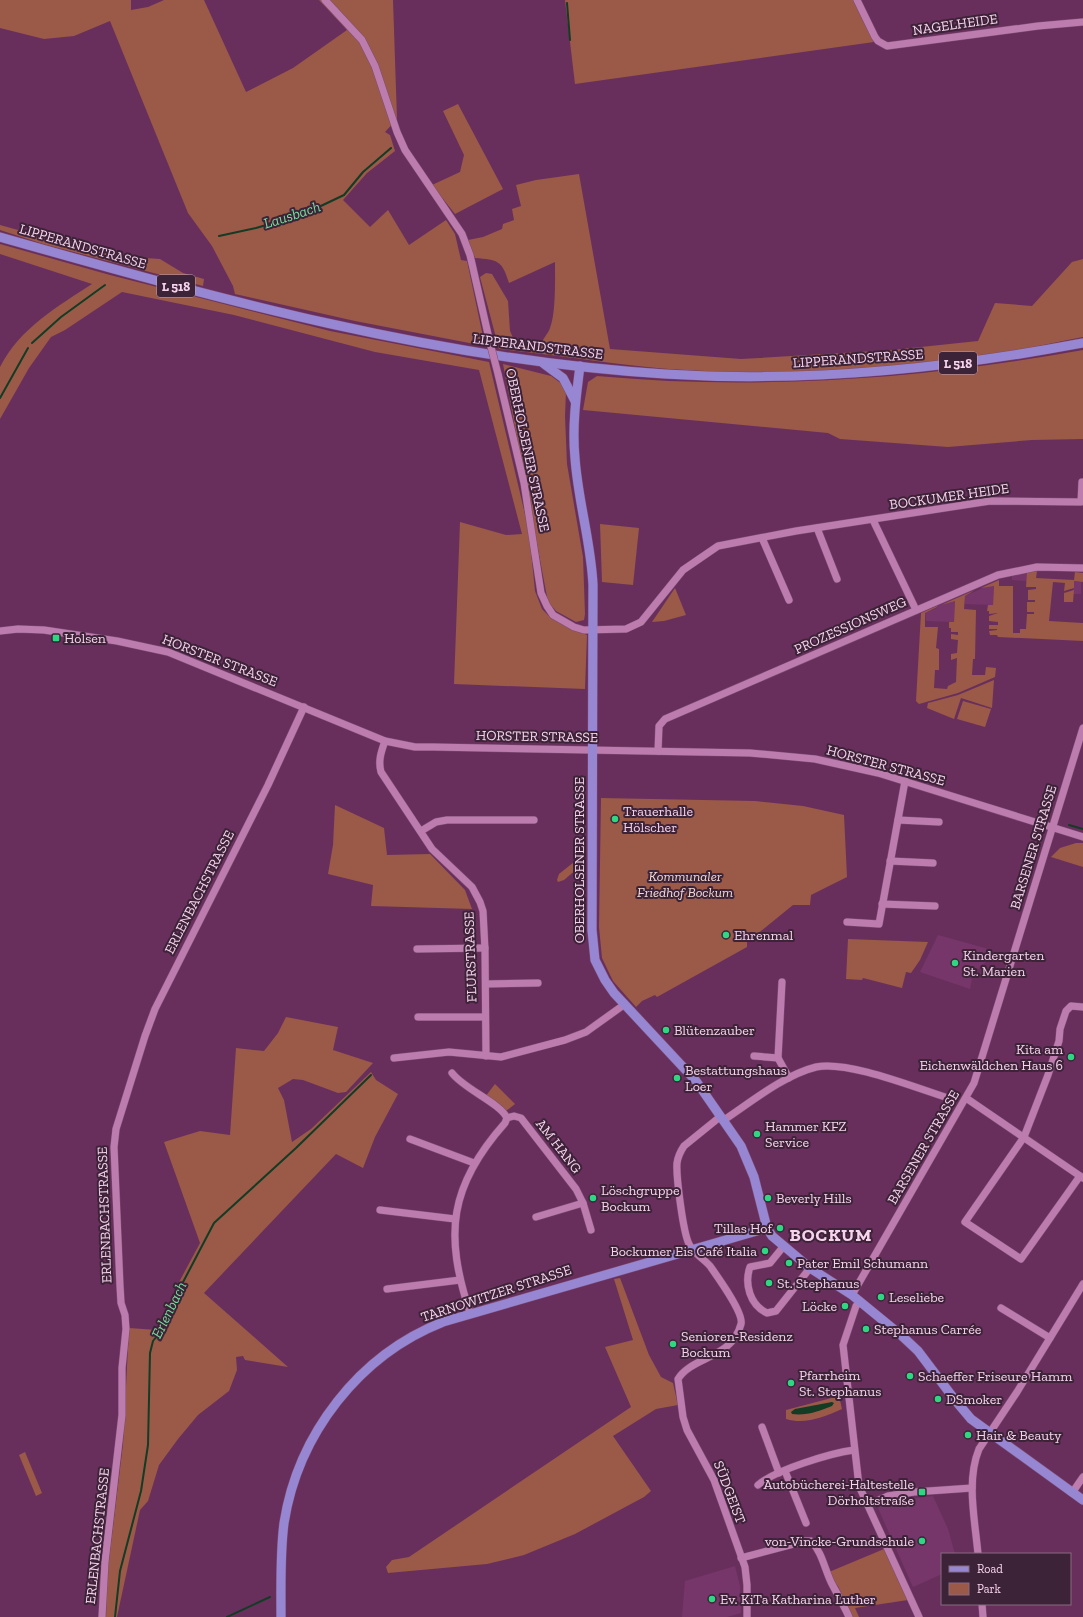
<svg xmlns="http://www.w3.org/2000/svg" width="1083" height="1617" viewBox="0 0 1083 1617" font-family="'Zilla Slab',serif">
<rect width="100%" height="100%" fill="#682f5d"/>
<g fill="#763669">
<path d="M1027,572V581L1012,580V576Z"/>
<path d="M1074,581L1081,582V594H1073Z"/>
<path d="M987,586H994L993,605L965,604V596Z"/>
<path d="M953,601H955L954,622L926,621L925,613L937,608V606Z"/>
<path d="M938,935L992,950L990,960L981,965L979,969L969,967L966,977L972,979L970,989L920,972Z"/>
<path d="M933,1496L948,1529L955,1554H942V1574L913,1587L878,1508L885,1502Z"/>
<path d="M735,1566L740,1586L741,1613L727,1617H682L685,1581Z"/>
</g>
<g fill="#9b5948">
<path d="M0,0H131V10L148,7L164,0H204L246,92L293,68L347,30L319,0H393L397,119L385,132L390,135L395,151L367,173L343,200L370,227L388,210L409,245L446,220L455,234L461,260L467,261L485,346L355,321L235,294L233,286L212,246L188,213L110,21L74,36L44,39L0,28Z"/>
<path d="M565,0H853L874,42L575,84Z"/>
<path d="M458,104L503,189L455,214L432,185L460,172L464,155L443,111Z"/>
<path d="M579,174L610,349L741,359L892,350L978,341L995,303L1032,306L1072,262L1083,259V337C1051,343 1018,351 985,356C886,370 784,376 684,370C622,366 561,355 499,349L480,277L486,273L492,274L508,301L510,331L515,342L540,347C542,339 548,334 550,328C556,314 555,278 555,262L509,283C502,260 498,260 475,258L468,240L483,237L502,229L503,224L514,220L512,209L521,206L516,185L536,180Z"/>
<path d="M0,225L83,248L129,257L160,259L183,273L204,279L203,286L43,244L0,230Z"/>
<path d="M0,244L110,275L330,331L489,362L529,531L535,591L542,609L551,618L587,635L585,689L454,684L460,522L506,535L522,534L479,370L375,352L234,315L122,292L65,330L51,337L29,368L0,419V367C20,328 57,307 92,284L0,254Z"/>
<path d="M1083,350V439L1032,440L948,447L840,439L828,433L583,410L588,382L597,376C759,391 923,379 1083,350Z"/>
<path d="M503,364L551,376L562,384L566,391L565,416L567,464L583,557L585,614L584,620L576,622L556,611L548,602Z"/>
<path d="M600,524L639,528L633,585L602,582Z"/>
<path d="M1037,571L1036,578L1074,580L1075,572L1083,573V582L1074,581V588L1064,591L1065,583L1053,582L1049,621L1083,623V641L998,637L997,635H990L989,631L997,630V629H989V625H998V622L989,621V616L998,613L989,614V611H987L988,605H993L994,586L981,588L999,580V586H1013V633H1020V629H1026L1027,614H1034V612H1027V602H1035V600H1028V590L1036,589V587H1026L1027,572Z"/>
<path d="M675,588L686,615L664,621L652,622Z"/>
<path d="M975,590L965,596L964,609L976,610L975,659H973L972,675H985L986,667L996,668L995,677L958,693L919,704L916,701L921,613L937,606V607L925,613V627H938L936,648L939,649V670H935L934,688L947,689L948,686L956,682L957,658L951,660V654L957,653L958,640L951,639V634L958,635V632H951V628H949V622H954L955,601L941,605Z"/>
<path d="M1074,590L1073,602H1064V593Z"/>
<path d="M994,680L992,708L961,698L954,719L927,708L928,703L958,695Z"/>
<path d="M963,701L991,709L985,727L957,719Z"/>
<path d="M601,798L755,801L803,806L844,815L847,877L811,895L810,905H793L750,940L747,942V947L657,997L655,995L642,1001L636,1007L613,981L602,958L599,927Z"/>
<path d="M335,805L384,828L387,855L430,854L465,890L472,909L371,906L373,885L328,874L333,845Z"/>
<path d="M1076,843H1083V867L1051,857L1060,848Z"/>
<path d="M584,854V863L564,880L558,882L557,880L559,874Z"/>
<path d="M848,939L928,942L920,960L911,973L906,972L902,988L863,978L862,980L846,979Z"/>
<path d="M286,1017L338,1027L333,1050L373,1063L346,1092L338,1093L303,1080L293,1079L278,1088L284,1100L292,1142L311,1129L371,1072L376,1080L398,1094L375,1137L363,1168L336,1154L204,1293L288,1367L245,1360L243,1356L236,1357L237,1370L229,1391L198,1415L178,1439L159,1465L148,1501L140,1510L117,1617H106L107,1576L123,1444L129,1328L157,1330L178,1284L200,1243L164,1142L200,1131L230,1135L236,1048L264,1051L278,1033Z"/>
<path d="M495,1084L515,1104L506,1111L485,1097Z"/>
<path d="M620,1278L649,1355L661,1377L673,1383L678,1405L656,1409L613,1436L651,1491L644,1497L575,1534L524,1555L487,1564L388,1573L386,1567L392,1560L409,1557L631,1407L605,1347L633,1340L614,1279Z"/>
<path d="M839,1396L842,1409C824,1417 805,1425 786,1419V1410Z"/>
<path d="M25,1452L42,1493L36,1496L19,1455Z"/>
<path d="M884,1549L908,1600L855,1608L859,1617H851L838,1586L834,1583L829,1572Z"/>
</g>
<path fill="#123c24" d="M832,1402L834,1403L832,1406C820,1411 806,1416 792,1414L791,1412L795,1409Z"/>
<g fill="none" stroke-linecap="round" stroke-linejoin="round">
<g stroke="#123c24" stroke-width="2">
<path d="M567,3L570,40"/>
<path d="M219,236L256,228L304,214L344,195L363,172L391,148"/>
<path d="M32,343L61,317L105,285"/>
<path d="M0,398L28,348"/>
<path d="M1069,825L1083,829"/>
<path d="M115,1617L120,1571L141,1491L148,1445L150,1353L153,1341L161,1331L181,1286L214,1223L296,1148L371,1075"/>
<path d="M227,1617L270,1597"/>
</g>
<defs>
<g id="minor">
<path d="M325,0L362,40L375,66L397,132L405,150L462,234L470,255L490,343"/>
<path d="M857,0L875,37L878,41L887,46L1038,26L1083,22"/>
<path d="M498,374L524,483L541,593L547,606L553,615L574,627L584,630L626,629L641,622L683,570L718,546L796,531L990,501L1081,502L1082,482"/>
<path d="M873,520L916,610"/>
<path d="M817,528L837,579"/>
<path d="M762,538L789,600"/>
<path d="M0,631L18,629L44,630L117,641L168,652L385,741L415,747H433L750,753L815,759L878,773L1083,837"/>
<path d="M385,741C381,752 378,761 381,772L432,849L472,887L480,902L483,911L485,950L486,1056"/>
<path d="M658,751L659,726L665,719L998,575L1037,567L1083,568"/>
<path d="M898,820L939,822"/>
<path d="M421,831L436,822L447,820H534"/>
<path d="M890,861L933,863"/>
<path d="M882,904L935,906"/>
<path d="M847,922L879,924L905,781"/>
<path d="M417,949L485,948"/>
<path d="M782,982L778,1058L789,1078"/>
<path d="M486,984L538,983"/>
<path d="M418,1017H485"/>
<path d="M754,1056L778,1058"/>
<path d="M394,1058L449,1052L501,1057L565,1040L586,1032L625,1004"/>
<path d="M452,1073C464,1089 500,1103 507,1118"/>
<path d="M966,1098L1083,1178"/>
<path d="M721,1116L684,1146C680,1152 678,1156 677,1163C676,1176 683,1232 689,1244C693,1253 703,1258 710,1266C717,1276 744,1313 741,1324C732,1359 692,1356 678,1379L683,1417L687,1430L714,1480L745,1567L747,1585V1617"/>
<path d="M724,1120C751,1102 784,1075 816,1067C847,1060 916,1088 948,1098"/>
<path d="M410,1139L474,1163"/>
<path d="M1080,1176L1021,1259L965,1222L1024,1137L1048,1075L1059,1041L1060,1029L1066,1011L1071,1006L1083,1007"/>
<path d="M583,1203L591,1230"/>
<path d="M380,1210L455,1219"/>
<path d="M783,1247L770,1263L750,1267C744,1284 750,1305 767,1313L776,1311L810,1268"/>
<path d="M387,1289L460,1280"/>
<path d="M852,1295L974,1083L1083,728"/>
<path d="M860,1302L856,1306L843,1345L859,1486L919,1617"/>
<path d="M1001,1308L1050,1338"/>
<path d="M470,1313C444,1234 449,1186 505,1123L507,1118L514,1116L521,1118L576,1189L583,1203L536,1217"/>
<path d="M762,1427L779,1473"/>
<path d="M785,1471L806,1523"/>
<path d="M758,1485C775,1470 831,1453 854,1450"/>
<path d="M1072,1493L1083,1477"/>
<path d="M868,1505L888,1496L914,1492L972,1488"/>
<path d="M978,1554C975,1520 966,1481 979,1449L1017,1392L1083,1284"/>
<path d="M741,1558L805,1541H811C823,1553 825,1572 833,1586C839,1597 844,1606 849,1617"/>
<path d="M982,1604L983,1617"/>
<path d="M102,1617L105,1562L122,1415V1368L126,1329L125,1315L121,1303L120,1286L114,1147L116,1129L145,1036L155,1009L268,785L304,707"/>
</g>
<g id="major">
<path d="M0,237C218,299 438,360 665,374C805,383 945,369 1083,343"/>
<path d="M544,364L563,378L575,401"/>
<path d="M580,366C576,397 572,427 575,458C578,501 591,542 593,585L592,930L595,960L605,980L614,993L696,1081L741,1146L754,1177L767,1228L772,1236L810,1268L852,1295L902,1336L918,1351L955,1400L971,1419L1083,1500"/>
<path d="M281,1617C281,1586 280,1554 284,1523C298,1434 359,1355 443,1322L767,1228"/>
</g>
</defs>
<use href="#minor" stroke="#7e4d75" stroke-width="8"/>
<use href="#major" stroke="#7e4d75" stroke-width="10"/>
<use href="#minor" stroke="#bc7dae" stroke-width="7"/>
<use href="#major" stroke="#9787d3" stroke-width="9"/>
<defs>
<path id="minor-bridge" d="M490,343L498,374"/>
</defs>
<use href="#minor-bridge" stroke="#7e4d75" stroke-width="8" stroke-linecap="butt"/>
<use href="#minor-bridge" stroke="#bc7dae" stroke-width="7"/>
</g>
<g fill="#2ed883" stroke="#3d2338" stroke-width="1.5">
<rect x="52" y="634" width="8" height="8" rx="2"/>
<circle cx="615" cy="819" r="4"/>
<circle cx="726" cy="935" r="4"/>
<circle cx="955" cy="963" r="4"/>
<circle cx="666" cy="1030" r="4"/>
<circle cx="1071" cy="1057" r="4"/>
<circle cx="677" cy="1078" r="4"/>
<circle cx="757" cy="1134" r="4"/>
<circle cx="593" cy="1198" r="4"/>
<circle cx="768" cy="1198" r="4"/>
<circle cx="780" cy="1228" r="4"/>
<circle cx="765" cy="1251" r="4"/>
<circle cx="789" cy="1263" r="4"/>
<circle cx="769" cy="1283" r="4"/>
<circle cx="881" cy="1297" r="4"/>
<circle cx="845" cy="1306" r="4"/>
<circle cx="866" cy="1329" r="4"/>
<circle cx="673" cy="1344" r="4"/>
<circle cx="910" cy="1376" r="4"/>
<circle cx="791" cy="1383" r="4"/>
<circle cx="938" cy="1399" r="4"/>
<circle cx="968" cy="1435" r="4"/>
<rect x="918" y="1488" width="8" height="8" rx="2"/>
<circle cx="922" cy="1541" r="4"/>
<circle cx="712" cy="1599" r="4"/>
</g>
<g text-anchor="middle" stroke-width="4" stroke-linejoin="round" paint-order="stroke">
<g fill="#3d2338" stroke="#bf9fb7" stroke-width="1">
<rect x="157" y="275" width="38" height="22" rx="3"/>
<rect x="939" y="352" width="38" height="22" rx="3"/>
</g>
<g font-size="13" font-weight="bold" fill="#f7d4ee">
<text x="176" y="291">L 518</text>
<text x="958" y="368">L 518</text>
</g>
<g font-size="14" fill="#f7d4ee" stroke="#3d2338">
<text transform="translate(955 24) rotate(-8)" y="5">NAGELHEIDE</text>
<text transform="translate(83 246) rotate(16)" y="5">LIPPERANDSTRASSE</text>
<text transform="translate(538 346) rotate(7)" y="5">LIPPERANDSTRASSE</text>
<text transform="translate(858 358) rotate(-4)" y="5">LIPPERANDSTRASSE</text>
<text transform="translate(528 450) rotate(78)" y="5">OBERHOLSENER STRASSE</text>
<text transform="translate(949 496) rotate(-8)" y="5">BOCKUMER HEIDE</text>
<text transform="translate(850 625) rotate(-24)" y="5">PROZESSIONSWEG</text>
<text transform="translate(220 660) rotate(21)" y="5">HORSTER STRASSE</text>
<text transform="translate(537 736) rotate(1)" y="5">HORSTER STRASSE</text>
<text transform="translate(886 765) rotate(15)" y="5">HORSTER STRASSE</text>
<text transform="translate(1033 847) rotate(-73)" y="5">BARSENER STRASSE</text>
<text transform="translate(579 860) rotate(-90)" y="5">OBERHOLSENER STRASSE</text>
<text transform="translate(199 892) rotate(-63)" y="5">ERLENBACHSTRASSE</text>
<text transform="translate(470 957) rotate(-92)" y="5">FLURSTRASSE</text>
<text transform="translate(559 1146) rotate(52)" y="5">AM HANG</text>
<text transform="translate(923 1147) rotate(-60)" y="5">BARSENER STRASSE</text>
<text transform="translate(104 1215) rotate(-92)" y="5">ERLENBACHSTRASSE</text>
<text transform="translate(496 1293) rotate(-18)" y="5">TARNOWITZER STRASSE</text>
<text transform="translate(730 1492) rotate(69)" y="5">SÜDGEIST</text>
<text transform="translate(97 1536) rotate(-84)" y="5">ERLENBACHSTRASSE</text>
</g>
<g font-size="14" fill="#f7d4ee" stroke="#3d2338" text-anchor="start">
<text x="64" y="643">Holsen</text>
<text x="623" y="816">Trauerhalle<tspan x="623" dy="16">Hölscher</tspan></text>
<text x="734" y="940">Ehrenmal</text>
<text x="963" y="960">Kindergarten<tspan x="963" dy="16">St. Marien</tspan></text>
<text x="674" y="1035">Blütenzauber</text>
<text x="1063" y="1054" text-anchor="end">Kita am<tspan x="1063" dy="16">Eichenwäldchen Haus 6</tspan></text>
<text x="685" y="1075">Bestattungshaus<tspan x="685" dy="16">Loer</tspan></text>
<text x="765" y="1131">Hammer KFZ<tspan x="765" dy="16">Service</tspan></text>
<text x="601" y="1195">Löschgruppe<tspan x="601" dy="16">Bockum</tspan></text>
<text x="776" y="1203">Beverly Hills</text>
<text x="772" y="1233" text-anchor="end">Tillas Hof</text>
<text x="757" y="1256" text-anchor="end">Bockumer Eis Café Italia</text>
<text x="797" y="1268">Pater Emil Schumann</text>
<text x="777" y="1288">St. Stephanus</text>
<text x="889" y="1302">Leseliebe</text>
<text x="837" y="1311" text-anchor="end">Löcke</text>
<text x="874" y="1334">Stephanus Carrée</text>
<text x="681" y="1341">Senioren-Residenz<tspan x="681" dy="16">Bockum</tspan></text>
<text x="799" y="1380">Pfarrheim<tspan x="799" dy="16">St. Stephanus</tspan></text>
<text x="918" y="1381">Schaeffer Friseure Hamm</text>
<text x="946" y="1404">DSmoker</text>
<text x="976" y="1440">Hair &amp; Beauty</text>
<text x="914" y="1489" text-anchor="end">Autobücherei-Haltestelle<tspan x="914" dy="16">Dörholtstraße</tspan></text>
<text x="914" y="1546" text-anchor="end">von-Vincke-Grundschule</text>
<text x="720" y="1604">Ev. KiTa Katharina Luther</text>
</g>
<g font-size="14" font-style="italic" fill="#f2dbd5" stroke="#3d2338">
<text x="685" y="881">Kommunaler<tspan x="685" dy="16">Friedhof Bockum</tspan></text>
</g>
<g font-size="15" font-style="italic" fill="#74de9d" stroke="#3d2338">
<text transform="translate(292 215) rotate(-18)" y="5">Lausbach</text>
<text transform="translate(169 1310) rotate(-64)" y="5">Erlenbach</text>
</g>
<g font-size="18" font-weight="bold" letter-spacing="1" fill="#f7d4ee" stroke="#3d2338">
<text x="831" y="1241">BOCKUM</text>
</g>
</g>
<rect x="941" y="1553" width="130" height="52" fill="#3d2338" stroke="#876a81"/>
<rect x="949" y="1566" width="20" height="6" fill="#9787d3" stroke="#876a81"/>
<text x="977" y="1573" font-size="12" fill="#f7d4ee">Road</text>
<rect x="949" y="1583" width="20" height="12" fill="#9b5948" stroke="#876a81"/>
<text x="977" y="1593" font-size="12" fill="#f7d4ee">Park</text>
</svg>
